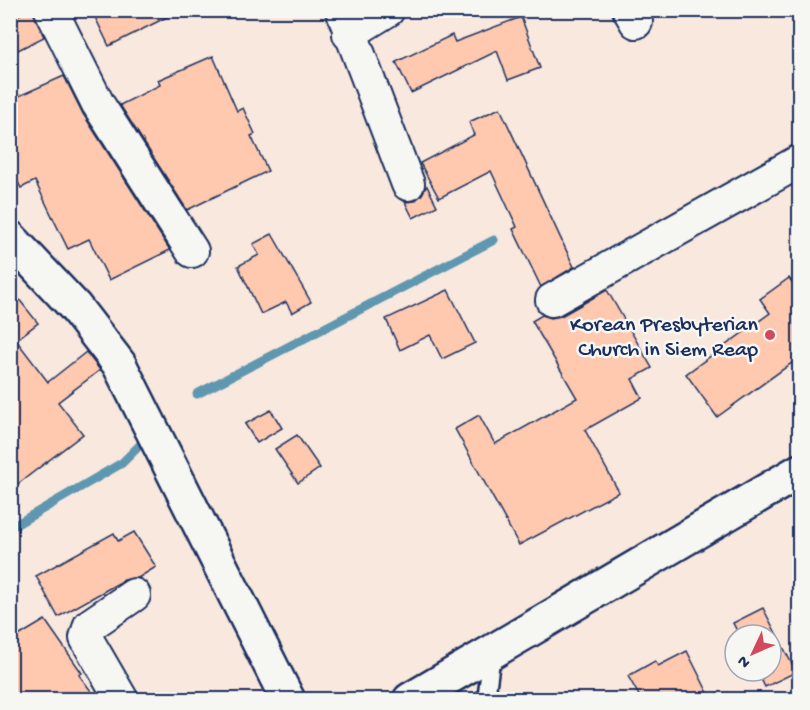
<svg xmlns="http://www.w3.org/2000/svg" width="810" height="710" viewBox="0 0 810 710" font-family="'Gochi Hand',sans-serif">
<rect width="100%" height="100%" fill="#f8e8de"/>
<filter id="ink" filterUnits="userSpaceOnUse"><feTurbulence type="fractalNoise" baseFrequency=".0167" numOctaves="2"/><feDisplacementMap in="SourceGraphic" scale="12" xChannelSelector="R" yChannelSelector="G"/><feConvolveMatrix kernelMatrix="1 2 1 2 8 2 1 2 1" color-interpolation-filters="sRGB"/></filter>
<g filter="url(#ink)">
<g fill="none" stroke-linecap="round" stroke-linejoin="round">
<g stroke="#5f97b0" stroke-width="9">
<path d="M197,394L494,240"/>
<path d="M10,528L122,463L146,439"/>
</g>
</g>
<g fill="#fec9af" stroke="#1b2f5e" stroke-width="1.5">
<path d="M28,10H32L44,37L10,54V19Z"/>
<path d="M108,10H181L109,46L95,17Z"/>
<path d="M521,17L540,68L508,80L497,51L411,93L396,62L452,35L455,42Z"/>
<path d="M213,56L237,111L243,108L255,134L251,136L268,171L187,210L120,105L160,85L158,80Z"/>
<path d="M64,76L83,114L170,250L109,280L89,239L68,249L35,181L21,188L10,167V100Z"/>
<path d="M500,108L574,267L541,287L513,229L517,227L491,171L439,198L420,163L474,135L469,122Z"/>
<path d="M427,186L437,206L413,218L405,202L415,201Z"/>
<path d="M272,234L311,302L292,313L286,302L261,314L238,266L259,255L253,244Z"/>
<path d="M789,278L800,292V357L717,417L686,374L770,313L760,299Z"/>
<path d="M10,288L38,323L16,340L48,382L86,352L100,370L58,402L83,434L10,490Z"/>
<path d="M448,290L475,343L442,359L430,335L400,350L386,319Z"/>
<path d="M607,290L652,368L632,379L642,398L585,430L619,492L519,545L455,429L479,415L495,444L577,398L532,321L542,315L551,318L561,316Z"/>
<path d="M271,410L282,428L257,443L245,424Z"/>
<path d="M297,435L320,468L298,483L275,449Z"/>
<path d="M134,532L156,567L138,578L124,580L58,617L36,576L114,533L118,541Z"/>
<path d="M763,608L796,672L765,687L757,671H771V635H739L733,623Z"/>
<path d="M45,620L82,673L79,675L97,699H10V641Z"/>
<path d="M687,651L711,699H641L628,676L655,661L658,666Z"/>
</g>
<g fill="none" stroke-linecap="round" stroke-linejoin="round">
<defs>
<path id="lane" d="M486,700L492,653"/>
<g id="street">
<path d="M51,10L98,104L192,251"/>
<path d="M342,10L408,184"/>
<path d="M629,10L636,22"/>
<path d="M349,34L388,10"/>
<path d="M552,300L800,161"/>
<path d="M122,700L86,638L90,625L134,595"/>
</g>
<g id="secondary">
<path d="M10,238L75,307L119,364L288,700"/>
<path d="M410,700L800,471"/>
</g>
</defs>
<use href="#lane" stroke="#1b2f5e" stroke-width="21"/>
<use href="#street" stroke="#1b2f5e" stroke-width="36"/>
<use href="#secondary" stroke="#1b2f5e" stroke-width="38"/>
<use href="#lane" stroke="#f6f6f2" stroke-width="16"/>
<use href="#street" stroke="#f6f6f2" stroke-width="32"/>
<use href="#secondary" stroke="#f6f6f2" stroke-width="33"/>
</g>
</g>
<circle fill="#d1495b" stroke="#f6f6f2" stroke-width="2" cx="770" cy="335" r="6"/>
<g text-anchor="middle" stroke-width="5" stroke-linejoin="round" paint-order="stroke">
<g font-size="22" fill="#1b2f5e" stroke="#f6f6f2" text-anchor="end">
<text x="758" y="330">Korean Presbyterian<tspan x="758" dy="25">Church in Siem Reap</tspan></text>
</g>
</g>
<rect width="810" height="710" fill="none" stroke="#f6f6f2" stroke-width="36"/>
<rect x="18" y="18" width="774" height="674" fill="none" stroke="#1b2f5e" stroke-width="2" filter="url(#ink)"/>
<g transform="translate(753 653) rotate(226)"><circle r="28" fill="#f6f6f2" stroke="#9ea6b7" stroke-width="1.5"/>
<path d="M0-4.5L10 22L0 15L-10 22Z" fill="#d1495b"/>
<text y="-9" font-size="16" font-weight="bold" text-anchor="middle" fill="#1b2f5e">N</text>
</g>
</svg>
